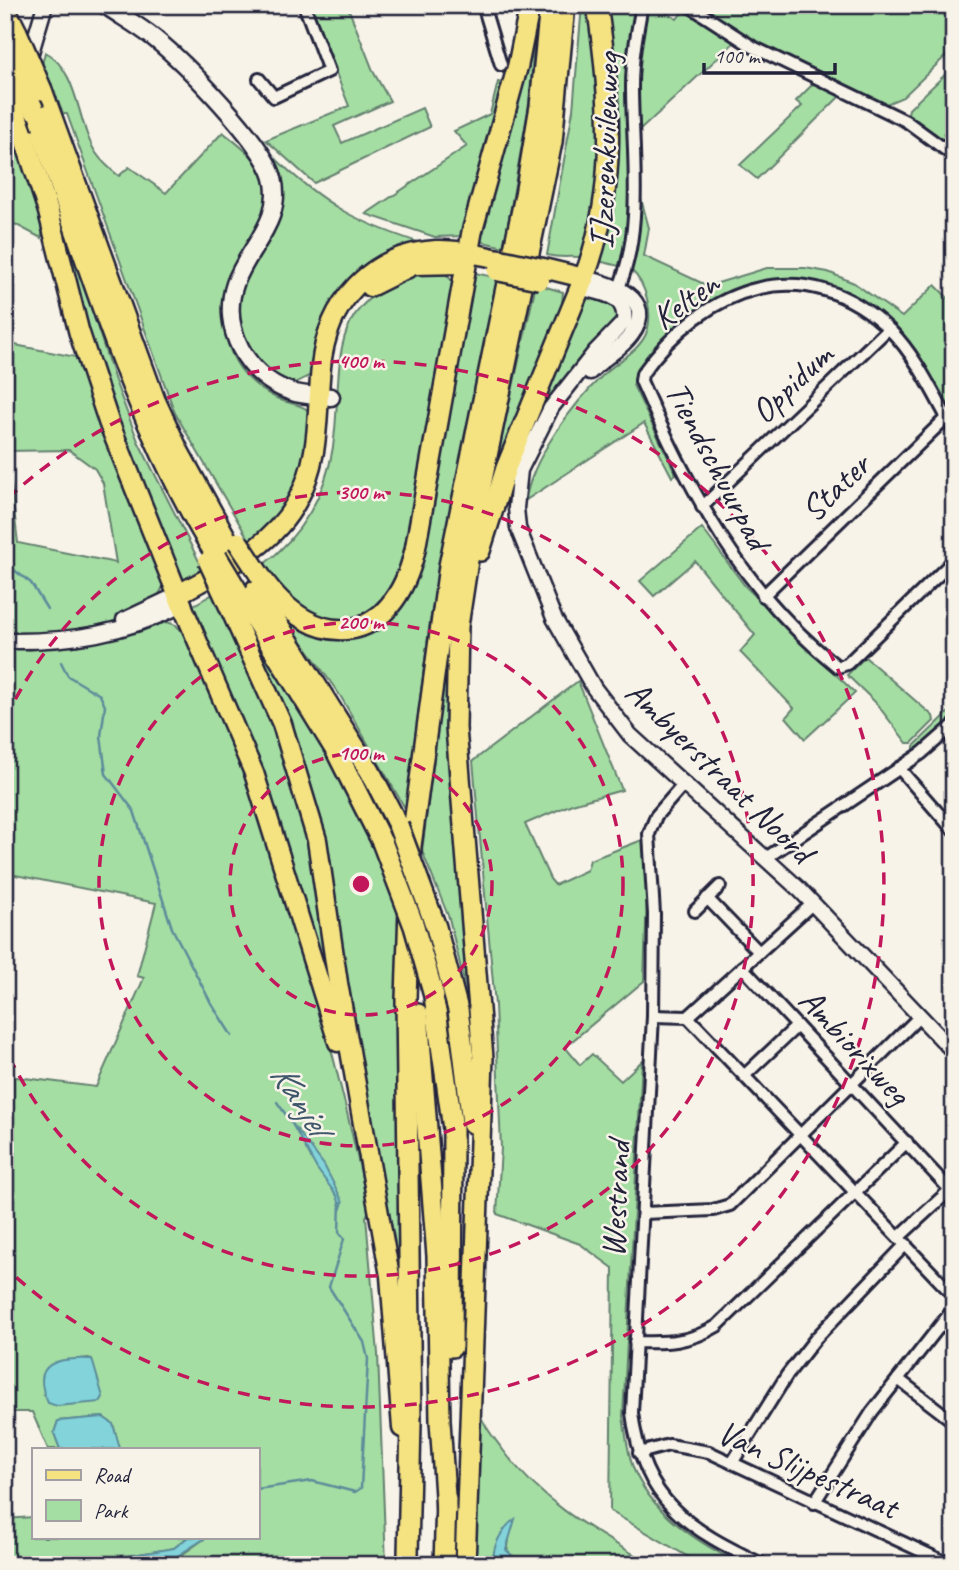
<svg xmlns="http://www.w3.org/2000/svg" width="959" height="1570" viewBox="0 0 959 1570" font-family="Caveat,sans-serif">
<rect width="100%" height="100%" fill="#f7f3e8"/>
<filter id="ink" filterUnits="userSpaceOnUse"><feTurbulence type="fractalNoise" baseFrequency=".0143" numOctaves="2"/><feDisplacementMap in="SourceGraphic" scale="14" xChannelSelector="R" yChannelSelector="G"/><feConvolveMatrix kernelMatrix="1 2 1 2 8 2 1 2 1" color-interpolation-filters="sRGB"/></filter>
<g filter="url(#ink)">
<g fill="#a5dea3" stroke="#64806f" stroke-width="2" fill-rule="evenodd">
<path d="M309,5H347L374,73L390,101L334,126L342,143L422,108L430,127L314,183L266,140L349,106Z"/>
<path d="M537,5L529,104L504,247L475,240Z"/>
<path d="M582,5H592L605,147L588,258C573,255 562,259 547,255L573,110Z"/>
<path d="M607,5H636C624,91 636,177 623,262L619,266L598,261L618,137L616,75Z"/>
<path d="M646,5H668L670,7L667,13L677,19L686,7L737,40L637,133L636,70Z"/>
<path d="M695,5H954V48L903,97L884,105L769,50Z"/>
<path d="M45,52C80,72 76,122 96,153C102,162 110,169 119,176L129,167L166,193L223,132C236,143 257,158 264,174C289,234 195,293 236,362C245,378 264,393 281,400C290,404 303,404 310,412L303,483L253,547L175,413L67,114H63L42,65Z"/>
<path d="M954,66V151L907,118L909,109Z"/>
<path d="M816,81L842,94L757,179L740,165L802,106L796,101Z"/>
<path d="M498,82L503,83L463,236L435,237L366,214L467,146L454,131L490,114Z"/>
<path d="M31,125L115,381L138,441L204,571L180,584L84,331Z"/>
<path d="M13,131L43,231L41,238L5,219V152Z"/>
<path d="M272,155C325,207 360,224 430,246L375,263L311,375L295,383C275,379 264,369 253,353C205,288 291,217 272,155Z"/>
<path d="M638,188L649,228L644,256L708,286L767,268H805L828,272L854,283L902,317L935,285L954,304V418C938,391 923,361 903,336C862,286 777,261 719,296C695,311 674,333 654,353L651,351L633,385L676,474L672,477L644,423L526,500C531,459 574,403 604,374C617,361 638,352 646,334C654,314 646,283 631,270L635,252Z"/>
<path d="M420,272H444L454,283L412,526L396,586L373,612L348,621L331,622L291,603L263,565C301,536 326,494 333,447C345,364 320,305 420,272Z"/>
<path d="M475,273L499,278L430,621L406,810L341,697L275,603L322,632L399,606Z"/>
<path d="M536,284L563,292L562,304L485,512Z"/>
<path d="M587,296L611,300L621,314L527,445L523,439Z"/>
<path d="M5,343L81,358L164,581C158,628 42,636 5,633ZM69,450L95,469L103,483L116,563L18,543L7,451Z"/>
<path d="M702,528L745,586L855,693L805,739L786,717L794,708L740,652L755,635L695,561L654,596L640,581Z"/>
<path d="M215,593C250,668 280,736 303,816C320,874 324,936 331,995L192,613V606Z"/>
<path d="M235,598L333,763L373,839L401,904L402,1284L353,1055L332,912Z"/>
<path d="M167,622L176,625L184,634C269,817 328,1013 369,1211L366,1217L378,1354L386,1565H126L136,1560L180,1556L207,1537H257V1449H120L113,1424L103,1417L58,1421L54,1433L60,1449H48L32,1412H5L8,1076L96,1087L144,978L137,976L156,903L5,873V648L30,650L98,642ZM88,1358L92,1359L100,1402L44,1394L65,1361Z"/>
<path d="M447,655L452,782L472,1015L449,918L422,851Z"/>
<path d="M865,657L933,716L934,721L912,743H907L875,702L847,675Z"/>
<path d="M578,681L622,790L572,804L525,824L550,879L555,885L587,870L590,860L645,839L648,863L644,981L565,1047L580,1065L592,1054L621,1081L642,1061L623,1416C626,1434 627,1453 634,1470C653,1514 701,1545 743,1565H702L610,1511L613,1268L580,1244L497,1214L501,1148L495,1005L473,761Z"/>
<path d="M954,707V719L918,751H914V746Z"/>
<path d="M480,1414C485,1428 494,1438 503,1450C544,1505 594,1531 652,1565H523L507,1553L509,1540L493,1562L496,1565H475Z"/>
<path d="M33,1517V1537H188L174,1548L122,1557L114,1565H5V1519Z"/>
</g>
<g fill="#82d3da" stroke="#5c8c9a" stroke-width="2">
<path d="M291,1122L324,1165L343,1202L341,1208L337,1196L317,1169Z"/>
<path d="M92,1359L103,1397L100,1402L57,1406L48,1403C29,1362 58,1357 92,1359Z"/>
<path d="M103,1417L113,1424L120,1449H60L54,1433L58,1421Z"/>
<path d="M515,1519L506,1550L523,1565H496C488,1551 503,1527 515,1519Z"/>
<path d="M188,1537H207L171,1560H136L126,1565H114L122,1557L174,1548Z"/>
</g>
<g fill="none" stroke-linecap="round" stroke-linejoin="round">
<g stroke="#5c8c9a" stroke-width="2.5">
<path d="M5,563L31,583L47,609"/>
<path d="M61,662L68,676L100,695L105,706L101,736L106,774L134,811L172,928L211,1003L232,1036"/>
<path d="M277,1102L293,1125"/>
<path d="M257,1489L312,1481L355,1492L361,1488L368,1359L364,1342L329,1287L344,1239L339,1232L340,1202"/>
</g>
<defs>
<g id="minor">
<path d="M483,5L501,65"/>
<path d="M688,5L753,47L906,121L954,156"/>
<path d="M259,79L274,97L329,71L304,5"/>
<path d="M616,295C645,232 632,153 632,86C632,59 637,32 642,5"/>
<path d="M954,430C935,398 918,358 891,331C807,248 704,286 642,374L641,381C691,493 740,589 838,667L847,664L954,560"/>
<path d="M702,507L888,329"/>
<path d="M763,596L946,418"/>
<path d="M899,768L954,831"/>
<path d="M683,785L656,816L649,834L654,914L653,1016L632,1413C643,1502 688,1529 764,1565"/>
<path d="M766,858L922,753L954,725"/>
<path d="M707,898L759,952"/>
<path d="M695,911L720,886"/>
<path d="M742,967L954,1194"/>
<path d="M653,1016L688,1017L813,903"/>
<path d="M688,1017L954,1296"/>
<path d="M943,1041L954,1031"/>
<path d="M745,1075L797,1026"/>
<path d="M644,1213L713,1210L730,1205L919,1017"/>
<path d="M899,1237L950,1190"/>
<path d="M635,1342C667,1343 689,1343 717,1326L907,1142"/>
<path d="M898,1379L954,1422"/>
<path d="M639,1453L669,1445L709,1452L951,1565"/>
<path d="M732,1463L787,1375L816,1338L906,1244"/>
<path d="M814,1503L872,1412L954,1308"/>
</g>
<g id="tertiary">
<path d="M27,66L45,5"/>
<path d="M584,278C609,283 659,298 631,335C620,350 602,358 590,372"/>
<path d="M579,287C600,293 628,294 624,322L596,351L551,408L520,470L516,508L518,528L554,618L594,688L630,735L800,890L954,1052"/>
<path d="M124,620L177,595"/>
<path d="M5,641C69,642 124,634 182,605"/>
</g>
<path id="secondary" d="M105,5C121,16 139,26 154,38C184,62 264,143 273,178C284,221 248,247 235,284C220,328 247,376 289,391C302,396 317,396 331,397"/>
<g id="primary">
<path d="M543,268L584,278"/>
<path d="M370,287L414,265L463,264"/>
<path d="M177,595C221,570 272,548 297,501C321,458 316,415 321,367C327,303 370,254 436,250C458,249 479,255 500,259"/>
</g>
<g id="trunk">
<path d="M226,600L282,724L317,840L338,983L390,1276L402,1428"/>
<path d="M182,605L254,773L338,1042"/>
</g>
<g id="motorway">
<path d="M5,8L17,32"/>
<path d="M42,90L155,400L178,450L231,547"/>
<path d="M34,110C88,261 131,419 217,557"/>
<path d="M23,134L48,210L79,332L109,423L182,605"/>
<path d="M480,551L506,468L584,278C618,189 611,97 597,5"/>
<path d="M261,577C315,655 393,647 415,550L472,232L518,65L530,5"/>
<path d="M256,589L370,771L398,825"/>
<path d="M238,592L336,751L382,842"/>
<path d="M434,996L453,1129L452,1347"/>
<path d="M458,1010L472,1123"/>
<path d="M418,1014L437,1256L440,1421L446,1511"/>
<path d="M408,1555L411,1422L406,999L411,846L449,566L525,195L540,106L550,5"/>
<path d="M444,1565L446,1499"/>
<path d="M465,1565L483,1058L456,728L458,626L475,514L552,142L565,5"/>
</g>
</defs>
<use href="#minor" stroke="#22223b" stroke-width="16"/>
<use href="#tertiary" stroke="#22223b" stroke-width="19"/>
<use href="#secondary" stroke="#22223b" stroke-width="21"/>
<use href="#primary" stroke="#22223b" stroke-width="23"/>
<use href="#trunk" stroke="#22223b" stroke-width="23"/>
<use href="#motorway" stroke="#22223b" stroke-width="24"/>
<use href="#minor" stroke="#f7f3e8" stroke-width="10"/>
<use href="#tertiary" stroke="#f7f3e8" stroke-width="14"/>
<use href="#secondary" stroke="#f7f3e8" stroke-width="16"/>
<use href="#primary" stroke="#f5e382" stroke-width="18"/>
<use href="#trunk" stroke="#f5e382" stroke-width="18"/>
<use href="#motorway" stroke="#f5e382" stroke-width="19"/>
<defs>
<g id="primary-bridge">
<path d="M500,259L543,268"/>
<path d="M497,271L540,280"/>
</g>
<path id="trunk-bridge" d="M208,561L226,600"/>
<g id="motorway-bridge">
<path d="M17,32L42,90"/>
<path d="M8,51L34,110"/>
<path d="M5,84L23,134"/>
<path d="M238,542L261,577"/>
<path d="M217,557L238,592"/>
<path d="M398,825L436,927L458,1010"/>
<path d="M382,842L414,926L434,996"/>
</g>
</defs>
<use href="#primary-bridge" stroke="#22223b" stroke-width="23" stroke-linecap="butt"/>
<use href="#trunk-bridge" stroke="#22223b" stroke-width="23" stroke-linecap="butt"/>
<use href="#motorway-bridge" stroke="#22223b" stroke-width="24" stroke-linecap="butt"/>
<use href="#primary-bridge" stroke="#f5e382" stroke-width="18"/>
<use href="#trunk-bridge" stroke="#f5e382" stroke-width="18"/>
<use href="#motorway-bridge" stroke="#f5e382" stroke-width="19"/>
</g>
</g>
<g fill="none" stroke="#c2185b" stroke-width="3.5" stroke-dasharray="12 9">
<circle cx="361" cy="884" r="131"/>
<circle cx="361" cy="884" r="262"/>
<path d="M6 718A392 392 0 1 1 6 1050"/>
<path d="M8 498A523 523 0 1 1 8 1270"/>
</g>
<g text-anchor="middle" stroke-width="5" stroke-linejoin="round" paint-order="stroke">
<g font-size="35" fill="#22223b" stroke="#f7f3e8">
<text transform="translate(604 151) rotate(-88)" y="12">IJzerenkuilenweg</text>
<text transform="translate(685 300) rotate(-36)" y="12">Kelten</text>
<text transform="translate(791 383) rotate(-44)" y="12">Oppidum</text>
<text transform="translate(718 465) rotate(62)" y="12">Tiendschuurpad</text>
<text transform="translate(835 487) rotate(-44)" y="12">Stater</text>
<text transform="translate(720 771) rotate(44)" y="12">Ambyerstraat Noord</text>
<text transform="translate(855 1046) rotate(47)" y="12">Ambiorixweg</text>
<text transform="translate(615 1199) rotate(-87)" y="12">Westrand</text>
<text transform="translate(808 1469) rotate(24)" y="12">Van Slijpestraat</text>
</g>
<g font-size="37" font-style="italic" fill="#3f576b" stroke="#f7f3e8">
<text transform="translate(301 1098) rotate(57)" y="13">Kanjel</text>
</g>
</g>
<circle cx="361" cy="884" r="10" fill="#c2185b" stroke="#f7f3e8" stroke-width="3.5"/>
<g font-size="21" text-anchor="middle" font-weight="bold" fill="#c2185b" stroke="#f7f3e8" stroke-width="5" stroke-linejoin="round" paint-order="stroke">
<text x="361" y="368">400 m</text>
<text x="361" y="499">300 m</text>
<text x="361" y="629">200 m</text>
<text x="361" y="760">100 m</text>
</g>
<rect width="959" height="1570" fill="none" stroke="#f7f3e8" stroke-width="28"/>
<rect x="14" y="14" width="931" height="1542" fill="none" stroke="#22223b" stroke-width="2.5" filter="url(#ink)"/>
<rect x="32" y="1448" width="228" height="91" fill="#f7f3e8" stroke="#a29fa3" stroke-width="2"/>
<rect x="46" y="1470" width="35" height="10" fill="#f5e382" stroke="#a29fa3" stroke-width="2"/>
<text x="94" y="1482" font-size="21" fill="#22223b">Road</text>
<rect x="46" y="1500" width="35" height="21" fill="#a5dea3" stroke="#a29fa3" stroke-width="2"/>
<text x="94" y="1518" font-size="21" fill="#22223b">Park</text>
<path d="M704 63v10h131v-10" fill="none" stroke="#22223b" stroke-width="3.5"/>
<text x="714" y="63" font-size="21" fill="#22223b" stroke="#f7f3e8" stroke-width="5" paint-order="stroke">100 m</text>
</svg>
